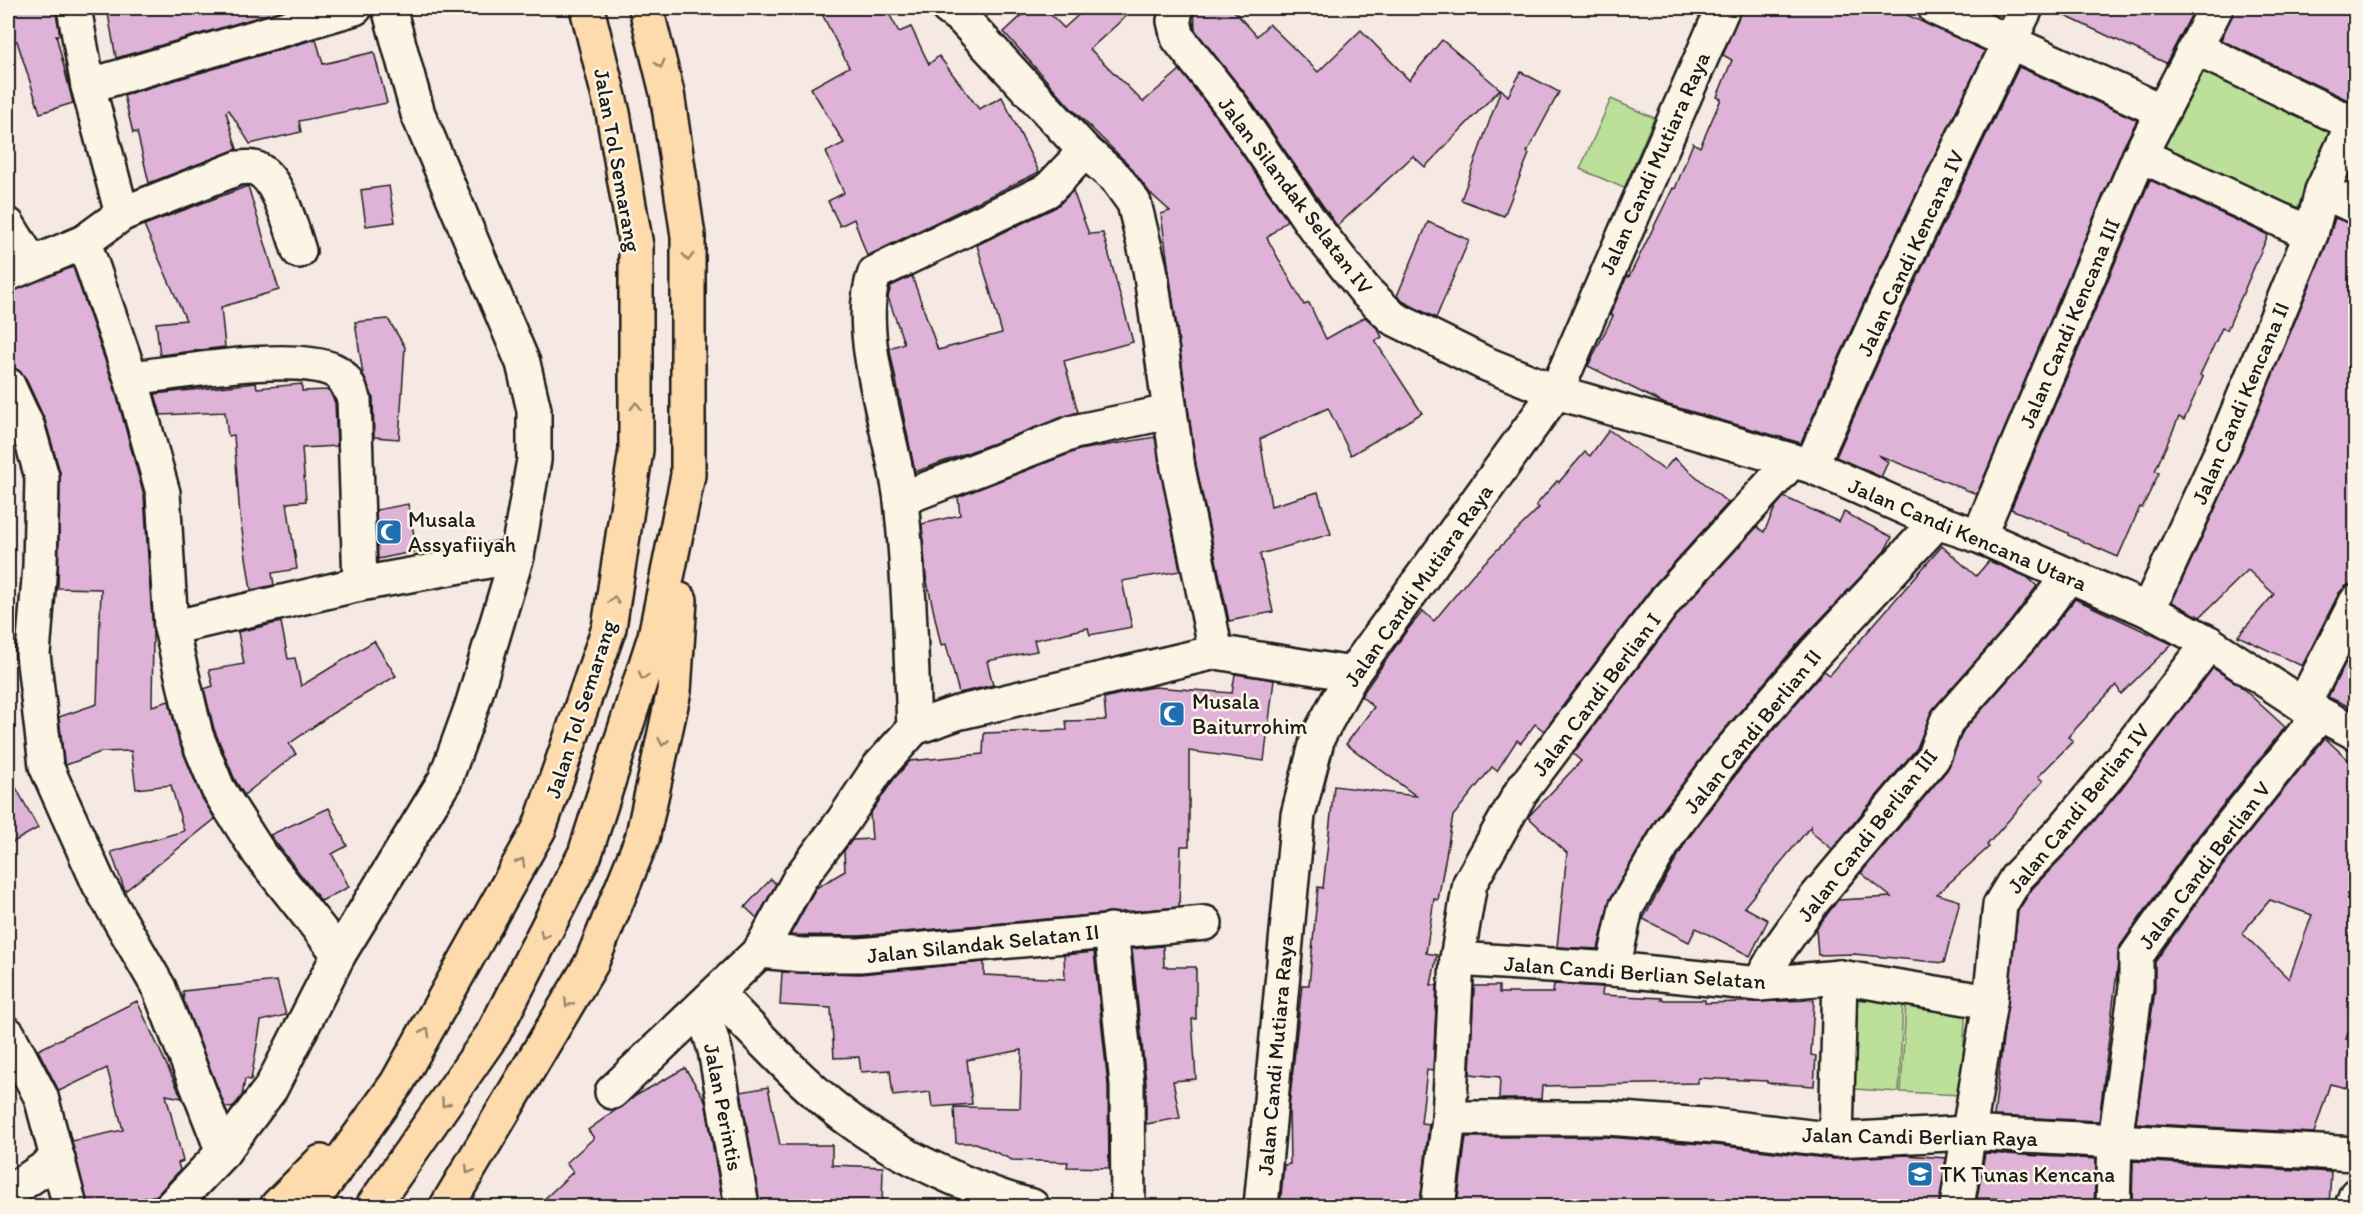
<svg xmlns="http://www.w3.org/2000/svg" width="2363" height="1214" viewBox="0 0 2363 1214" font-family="Itim,sans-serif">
<rect width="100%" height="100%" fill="#f6e8e2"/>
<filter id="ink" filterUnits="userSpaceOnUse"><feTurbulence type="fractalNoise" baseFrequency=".0167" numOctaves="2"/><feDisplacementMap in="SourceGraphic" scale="12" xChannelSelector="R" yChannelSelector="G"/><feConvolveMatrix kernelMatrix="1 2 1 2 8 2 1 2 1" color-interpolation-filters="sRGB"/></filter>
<g filter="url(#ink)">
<g fill="#bce09a" stroke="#6c7e5b" stroke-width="1.5">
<path d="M2205,63L2337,128L2294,215L2163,149Z"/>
<path d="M1611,99L1654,118L1624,188L1580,169Z"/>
<path d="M1844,999L1903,1002L1899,1092L1840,1088Z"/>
<path d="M1906,1002L1966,1005L1961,1095L1901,1092Z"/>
</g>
<g fill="#dfb3d7" stroke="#1c1c1c" stroke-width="1.5" fill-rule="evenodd">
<path d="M8,8H55L60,35H56L73,103L40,113L17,41L8,43Z"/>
<path d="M107,8H290L116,58Z"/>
<path d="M819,8H886L899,32L911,27L929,64L939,56L979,109L1002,97L1039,172L867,256L854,219L840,226L828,201L844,193L826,152L844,143L811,88L849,67Z"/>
<path d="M1030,8H1044L1064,28L1086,8H1135L1090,49L1143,102L1180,70L1218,119L1287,220L1267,238L1304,305L1309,303L1326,339L1365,317L1377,328L1382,337L1375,341L1422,413L1351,455L1328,408L1260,439L1271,506L1318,492L1331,534L1260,554L1273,612L1229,621L1196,465L1161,214L1170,211L1150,193L1128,164L1069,106L1004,32Z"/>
<path d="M1194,8H1231L1257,36L1269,24L1318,72L1361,30L1409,80L1442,40L1500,89L1425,167L1413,156L1337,226L1248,97L1195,30Z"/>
<path d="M1741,8H1892L1985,51L1863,304L1801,443L1665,404L1588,366L1613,316L1610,315L1627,276L1629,277L1673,188L1675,189L1693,143L1700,147L1721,99L1717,97L1732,60L1723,55Z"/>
<path d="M2048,8H2195L2166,63Z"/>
<path d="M2235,8H2355V98L2348,100L2221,40Z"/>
<path d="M316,39L323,64L374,52L387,103L299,121L301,132L250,144L229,110L226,112L237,149L149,183L137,132L133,133L124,95Z"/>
<path d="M2019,67L2137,120L2123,148L1977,494L1878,455L1888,462L1881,477L1836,457L1897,320Z"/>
<path d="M1521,72L1559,92L1527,152L1529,154L1504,216L1461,200L1501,89L1508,96Z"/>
<path d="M2150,180L2268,235L2227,330L2222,328L2200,375L2203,377L2184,420L2179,417L2155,471L2159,473L2142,508L2140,507L2118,557L2068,535V533L2011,509Z"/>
<path d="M248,186L279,290L221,307L225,347L160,355L156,323L186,320L144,225Z"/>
<path d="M389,186L395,222L366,226L361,190Z"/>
<path d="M1073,191L1089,234L1103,233L1133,342L1064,361L1078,412L915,472L890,351V348L904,343L888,297L891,286L912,276L938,350L1002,333L977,245L1056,207Z"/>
<path d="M2335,218L2355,225V583L2346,586L2339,593L2302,666L2238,636L2274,594L2248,570L2200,617L2172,602L2239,457L2328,241Z"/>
<path d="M1428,222L1469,240L1436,318L1404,302L1397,296Z"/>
<path d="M73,267L114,386L144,496L153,634L152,706L169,701L179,742L201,796L215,819L125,891L111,852L184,831L171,785L136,789L131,751L101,752L66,765L64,761L59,717L97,704L101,589L58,588L60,472L45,420L25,377L13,368L8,350V292Z"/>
<path d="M388,319L405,347L399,439L374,437L373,398L363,374L355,322Z"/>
<path d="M256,383L257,388L302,384V391L329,390L335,403L337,446L302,448L306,501L287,503L297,569L272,573L274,585L251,590L240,517L234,435L228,436L225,412L161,415L155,394Z"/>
<path d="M1609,430L1664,470L1674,458L1728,503L1653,586L1544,731L1535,724L1521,743L1517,740L1497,771L1492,767L1453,816L1438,900L1434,899L1426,953L1437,955L1431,985H1437L1433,1071L1427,1070L1421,1123L1429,1124L1420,1206H1280L1284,1165L1290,1164L1289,1107L1302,985H1309L1318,887L1323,888L1334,786L1416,796L1346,744L1374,707L1361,696L1405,633L1423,611L1434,621L1472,575L1539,508L1536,505L1557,481L1559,482L1585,452L1590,456Z"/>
<path d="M1155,437L1180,571L1122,581L1132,627L1090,635L1088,628L1034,640L1037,651L987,661L993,685L959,693L946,644L941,645L926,577L922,524L960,515L958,497L1079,450Z"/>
<path d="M1784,497L1839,522L1844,512L1892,537L1884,552L1801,640L1712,744L1656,819L1610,899L1598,949L1557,947L1567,853L1528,817L1581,761L1573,754L1682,609L1757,527L1764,532L1776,506Z"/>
<path d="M408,504L417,551L378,559L376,510Z"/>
<path d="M1942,546L1976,576L1989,561L2027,577L2037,586L2010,622L1933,709L1917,748L1832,849L1811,832V826L1744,907L1768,920L1750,956L1696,928L1689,942L1643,919L1687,840L1741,768L1824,671L1830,675Z"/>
<path d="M2075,599L2172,644L2121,694L2116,685L2068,737L2073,741L2038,777L2043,781L1987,845L1989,847L1937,894L1960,901L1944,963L1854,954L1818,955L1816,929L1838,900L1891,897L1861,873L1947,770L1963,731L2038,646Z"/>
<path d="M281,622L288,659L295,658L301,686L374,641L396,676L333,713L289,744L296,754L244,795L235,780L214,729L204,689L213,686L209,670L244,664L238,632Z"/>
<path d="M2355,644V709L2328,697Z"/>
<path d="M2213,668L2238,684L2285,727L2191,845L2120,946L2099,1121L1994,1116L2018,911L2032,889L2075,844L2121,789Z"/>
<path d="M1235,674L1274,680L1264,761L1189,751V846H1181L1179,907L859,936L790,935L816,888L845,871L844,851L852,840L872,839L870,814L894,779L910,761L983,754L984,733L1067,730L1066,721L1106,720L1104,698L1136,690L1154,687L1232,693Z"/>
<path d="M2325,738L2355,766V1013L2346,1039L2355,1041V1090L2330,1084L2314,1133L2136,1123L2155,990V962L2221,868ZM2270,900L2312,915L2289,979L2242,933Z"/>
<path d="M8,773L38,828L8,845Z"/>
<path d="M329,808L347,846L332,854L349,887L321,901L270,835Z"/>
<path d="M771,879L776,884L757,918L745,907Z"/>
<path d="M1163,946L1164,967H1196V1019H1192L1196,1079L1173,1081L1180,1118L1146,1124V1082L1132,949Z"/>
<path d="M1094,952L1108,1085L1109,1168L1067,1167L1068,1162L1012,1160L976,1143H956L954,1107L1020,1108L1022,1050L967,1060L972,1104L932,1107L930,1092L893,1096L890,1070L861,1072L859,1057L834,1058L831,1008L780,1005L782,972L860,974L984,962V975L1065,979L1064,955Z"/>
<path d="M277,981L286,1015L261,1021L251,1080L245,1079L242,1096L232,1108L225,1107L184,1001L183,991Z"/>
<path d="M1554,984L1603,987L1602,995L1662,998L1661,1000H1705V1003L1814,1000L1811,1055L1816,1056L1814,1086L1767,1083V1081L1698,1078V1083L1542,1086L1541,1099H1499L1500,1077L1470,1074L1474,986H1499V993H1553Z"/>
<path d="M137,1001L182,1098L166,1095L183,1161L178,1163L180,1170L157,1195L111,1206H88L72,1141L123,1130L107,1068L59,1091L38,1050Z"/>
<path d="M685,1068L705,1100L723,1206H537L573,1172L566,1163L594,1138L588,1130L637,1095Z"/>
<path d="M768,1087L780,1145H832V1165L883,1167L882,1206H760L741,1092Z"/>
<path d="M1466,1137H1606L1715,1145L1834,1159L1905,1155L1946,1158L1939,1206H1457Z"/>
<path d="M1985,1153L2096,1159L2094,1206H2044V1199L1977,1198Z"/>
<path d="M2133,1161L2331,1172L2329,1206H2132Z"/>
</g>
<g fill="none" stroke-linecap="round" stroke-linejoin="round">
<defs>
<g id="minor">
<path d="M948,8L963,19L1085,151"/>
<path d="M1176,8L1174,21L1178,38L1233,108L1312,224L1366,292L1393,318L1484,363L1556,392L1811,466L1937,522L1979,536L2148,610L2209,643L2303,705L2356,733"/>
<path d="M1935,8L2162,111"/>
<path d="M2195,48L2352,123"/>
<path d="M88,86L355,8"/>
<path d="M2140,155L2311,234"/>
<path d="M2322,191L2356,207"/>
<path d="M122,214L238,168C244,168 251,166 257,169C278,178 292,229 299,251"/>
<path d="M8,225L31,262"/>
<path d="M84,242L131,378L163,493L171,628L196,735L218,789L259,853L339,954"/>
<path d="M8,274L84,242L122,214L88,86L74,8"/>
<path d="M131,378C178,373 292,352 333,370C345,375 349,388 354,399L360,584"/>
<path d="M8,385L28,428L42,477L40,566L33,654L46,766L99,884L159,988L223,1152"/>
<path d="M1811,466L1880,312L2026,8"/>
<path d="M901,499L1074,432L1169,412"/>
<path d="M1979,536L2140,155L2216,8"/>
<path d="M2148,610L2222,450L2311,234L2322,191L2356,117"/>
<path d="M171,628L360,584L517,556"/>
<path d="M2303,705L2356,602"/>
<path d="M914,728L957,713L1216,652L1352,674"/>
<path d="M1111,930L1127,1084L1128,1206"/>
<path d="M760,951L802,955H860L1205,923"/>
<path d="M1457,959L1613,969L1759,984L1840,977L1990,1002"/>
<path d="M1613,969L1626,908L1671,830L1726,756L1815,653L1937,522"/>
<path d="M1759,984L1779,949L1813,901L1933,758L1947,721L2024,634L2068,577"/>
<path d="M717,994C762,1039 806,1090 858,1126C900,1156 982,1194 1032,1206"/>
<path d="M702,1008L715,1050L742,1206"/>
<path d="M8,1034L41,1097L70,1206"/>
<path d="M612,1092L760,951L800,878L843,821L879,767L914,728C911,652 909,576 901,501C894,438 852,330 875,273L1048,190L1085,151L1116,178L1134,203L1150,269L1178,468L1216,652"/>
<path d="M1449,1118H1607L1717,1126L1836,1140L1968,1133L2356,1154"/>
<path d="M1836,1140L1840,977"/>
<path d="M8,1193L58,1159"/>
<path d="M172,1206L223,1152L271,1088L339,954L445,780L472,706L517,556L534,460V410L523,363L418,114L389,8"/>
<path d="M1261,1206L1298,815L1318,737L1352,674L1556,392L1723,8"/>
<path d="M1438,1206L1449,1118L1457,959L1470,883L1521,792L1668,597L1792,461"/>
<path d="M1957,1206L1990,1002L2000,905L2017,877L2061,832L2107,777L2209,643"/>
<path d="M2113,1206L2115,1141L2136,987V956L2206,857L2320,714"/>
</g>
<path id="tertiary" d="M2352,1206L2356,1195"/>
<g id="motorway">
<path d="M277,1206L321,1162"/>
<path d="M309,1206L397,1083L539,829L609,628L636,450V246L613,113L587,8"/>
<path d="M373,1206L494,1032L585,854L655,636L688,475V236L667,93L646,8"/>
<path d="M447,1206L591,964L642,839L674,691L680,600"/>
</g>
</defs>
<use href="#minor" stroke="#1c1c1c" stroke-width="38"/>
<use href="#tertiary" stroke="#1c1c1c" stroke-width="38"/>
<use href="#motorway" stroke="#1c1c1c" stroke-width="38"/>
<use href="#minor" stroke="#fcf5e5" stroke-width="33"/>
<use href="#tertiary" stroke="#fcf5e5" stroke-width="33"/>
<use href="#motorway" stroke="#fedbac" stroke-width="33"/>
</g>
<defs><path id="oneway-chevron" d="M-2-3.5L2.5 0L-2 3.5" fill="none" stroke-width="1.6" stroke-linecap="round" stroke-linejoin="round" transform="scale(1.5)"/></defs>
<g stroke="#98856b">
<use href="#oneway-chevron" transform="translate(660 64) rotate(76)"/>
<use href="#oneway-chevron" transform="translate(688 257) rotate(90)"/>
<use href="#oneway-chevron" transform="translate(636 406) rotate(-90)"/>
<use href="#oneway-chevron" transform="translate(614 600) rotate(-81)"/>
<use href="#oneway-chevron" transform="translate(643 676) rotate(108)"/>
<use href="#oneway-chevron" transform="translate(663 742) rotate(102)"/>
<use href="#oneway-chevron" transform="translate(521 862) rotate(-61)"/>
<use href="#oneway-chevron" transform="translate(544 935) rotate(117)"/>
<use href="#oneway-chevron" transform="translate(568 1003) rotate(121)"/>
<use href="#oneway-chevron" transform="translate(426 1032) rotate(-61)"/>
<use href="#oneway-chevron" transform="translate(445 1103) rotate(125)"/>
<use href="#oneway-chevron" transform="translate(469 1170) rotate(121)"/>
</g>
</g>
<defs>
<symbol id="mosque-square" viewBox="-11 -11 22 22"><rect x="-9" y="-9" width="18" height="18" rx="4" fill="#1f6fb2" stroke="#fcf5e5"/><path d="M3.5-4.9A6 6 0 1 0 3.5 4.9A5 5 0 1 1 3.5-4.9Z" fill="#fff"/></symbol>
<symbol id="school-square" viewBox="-11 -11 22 22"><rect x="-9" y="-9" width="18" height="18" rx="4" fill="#1f6fb2" stroke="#fcf5e5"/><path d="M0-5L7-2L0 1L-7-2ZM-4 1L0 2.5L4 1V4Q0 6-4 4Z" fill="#fff"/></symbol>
</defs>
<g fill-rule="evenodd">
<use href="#mosque-square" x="374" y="517" width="30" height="30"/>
<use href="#mosque-square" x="1157" y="699" width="30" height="30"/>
<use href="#school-square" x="1905" y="1159" width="30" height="30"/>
</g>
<g text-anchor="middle" stroke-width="5" stroke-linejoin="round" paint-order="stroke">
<g font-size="22" fill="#1c1c1c" stroke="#fcf5e5">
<text transform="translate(618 160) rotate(80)" y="8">Jalan Tol Semarang</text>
<text transform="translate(1654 163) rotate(-66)" y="8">Jalan Candi Mutiara Raya</text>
<text transform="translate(1296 195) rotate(53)" y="8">Jalan Silandak Selatan IV</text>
<text transform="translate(1910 253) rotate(-65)" y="8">Jalan Candi Kencana IV</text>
<text transform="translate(2069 323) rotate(-67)" y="8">Jalan Candi Kencana III</text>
<text transform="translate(2240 403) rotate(-67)" y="8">Jalan Candi Kencana II</text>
<text transform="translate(1968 534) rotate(23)" y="8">Jalan Candi Kencana Utara</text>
<text transform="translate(1418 585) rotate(-55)" y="8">Jalan Candi Mutiara Raya</text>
<text transform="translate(1596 694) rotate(-53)" y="8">Jalan Candi Berlian I</text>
<text transform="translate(580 709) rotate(-72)" y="8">Jalan Tol Semarang</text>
<text transform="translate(1752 731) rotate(-51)" y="8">Jalan Candi Berlian II</text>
<text transform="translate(2078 808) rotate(-51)" y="8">Jalan Candi Berlian IV</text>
<text transform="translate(1867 835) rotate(-52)" y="8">Jalan Candi Berlian III</text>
<text transform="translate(2204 865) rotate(-53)" y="8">Jalan Candi Berlian V</text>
<text transform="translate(983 943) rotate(-6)" y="8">Jalan Silandak Selatan II</text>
<text transform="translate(1635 972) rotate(4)" y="8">Jalan Candi Berlian Selatan</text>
<text transform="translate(1275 1055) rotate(-85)" y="8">Jalan Candi Mutiara Raya</text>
<text transform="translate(724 1107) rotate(79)" y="8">Jalan Perintis</text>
<text transform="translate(1920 1136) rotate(1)" y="8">Jalan Candi Berlian Raya</text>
</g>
<g font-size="22" fill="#1c1c1c" stroke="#fcf5e5" text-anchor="start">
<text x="408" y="527">Musala<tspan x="408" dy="25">Assyafiiyah</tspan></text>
<text x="1192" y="709">Musala<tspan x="1192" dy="25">Baiturrohim</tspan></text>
<text x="1940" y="1182">TK Tunas Kencana</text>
</g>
</g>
<rect width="2363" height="1214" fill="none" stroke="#fcf5e5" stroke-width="30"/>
<rect x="15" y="15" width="2333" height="1184" fill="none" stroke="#1c1c1c" stroke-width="2" filter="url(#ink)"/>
</svg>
